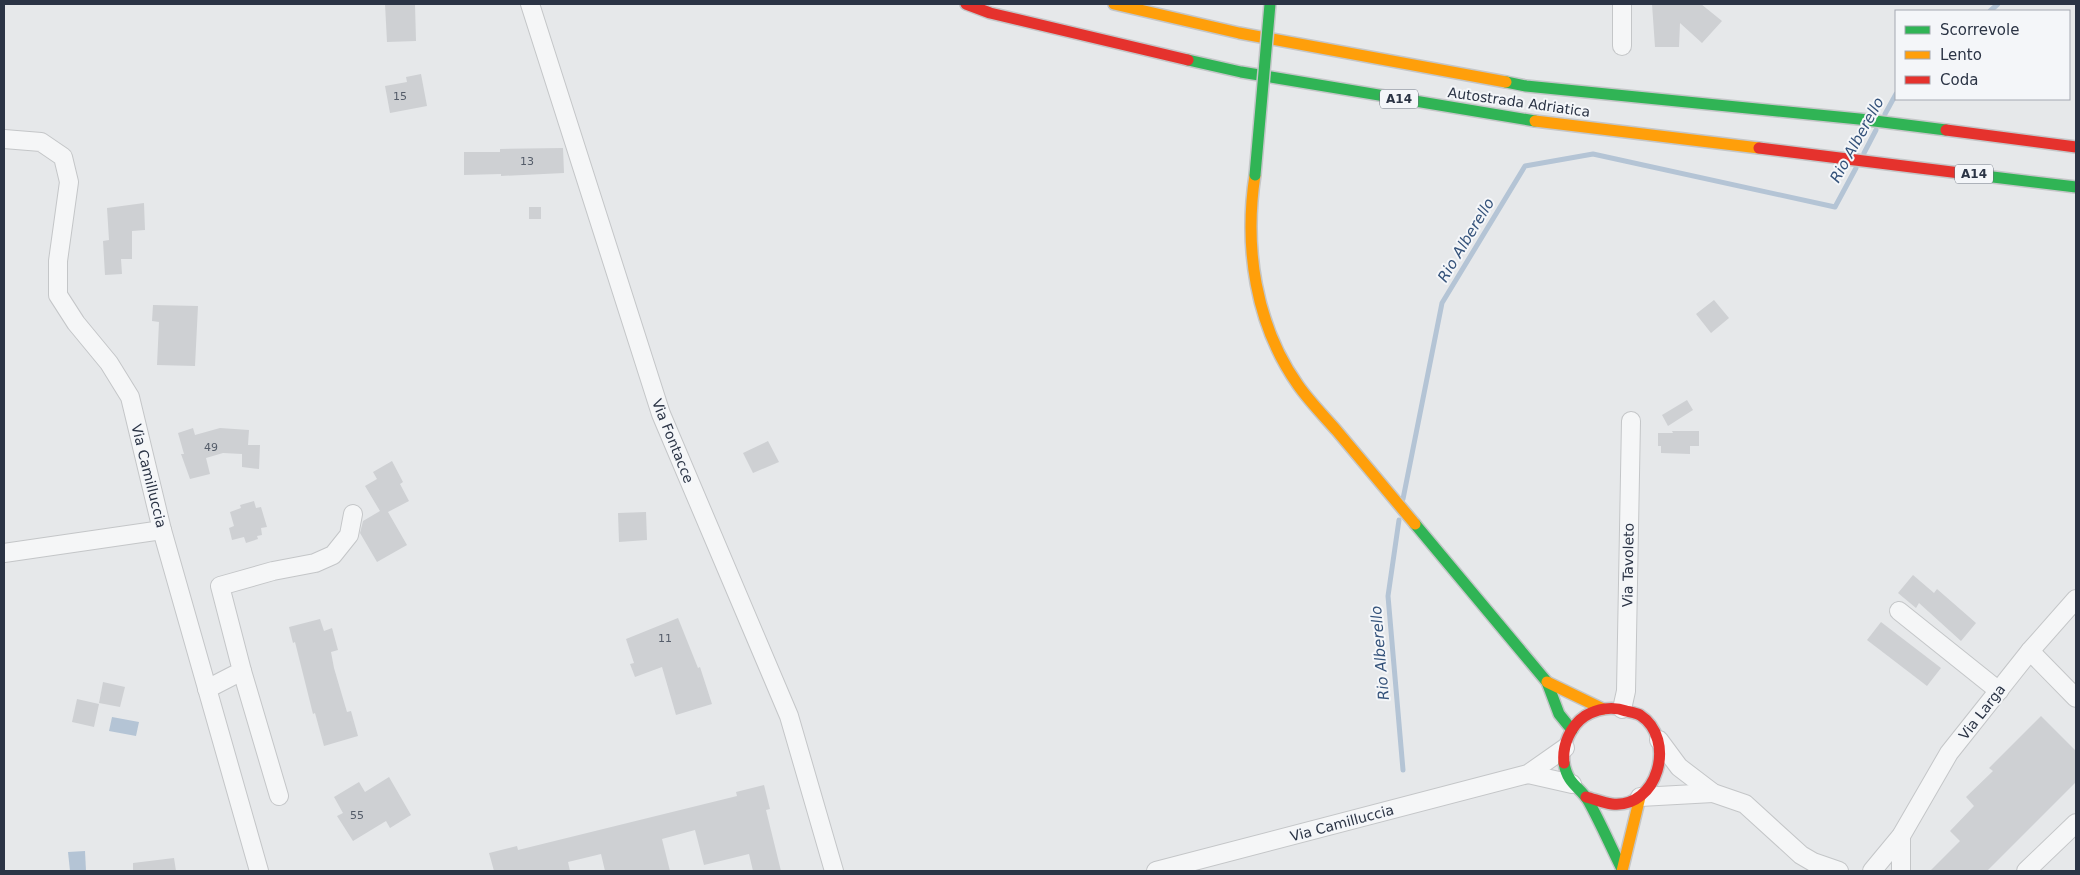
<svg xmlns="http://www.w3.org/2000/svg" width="2080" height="875" viewBox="0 0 2080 875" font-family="'DejaVu Sans',sans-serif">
<rect width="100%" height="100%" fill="#e6e8ea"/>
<g fill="#b4c4d5">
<path d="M112,717L139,722L136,736L109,731Z"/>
<path d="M85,851L86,871H70L68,852Z"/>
</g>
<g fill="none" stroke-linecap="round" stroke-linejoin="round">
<g stroke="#b4c4d5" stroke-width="5">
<path d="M1990,11L1998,4"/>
<path d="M1885,114L1896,94"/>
<path d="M1864,153L1876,130"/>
<path d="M1403,499L1442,303L1525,166L1593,154L1835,207L1856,168"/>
<path d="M1399,520L1388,596L1403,770"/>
</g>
</g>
<g fill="#ced0d3">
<path d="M385,4H415L416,41L387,42Z"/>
<path d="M1652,4H1701L1722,21L1702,43L1680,23L1679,47H1655Z"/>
<path d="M421,74L427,106L390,113L385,86L407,82L406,77Z"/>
<path d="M563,148L564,173L501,176V174L464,175V152H500V149Z"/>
<path d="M144,203L145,230L132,231V259H121L122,274L105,275L103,241L109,240L107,208Z"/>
<rect x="529" y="207" width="12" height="12"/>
<path d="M1714,300L1729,318L1711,333L1696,314Z"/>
<path d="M153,305L198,306L195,366L157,365L159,322L152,321Z"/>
<path d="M1687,400L1693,410L1668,426L1662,415Z"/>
<path d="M193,428L195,435L220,428L249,430L248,445H260L259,469L242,467V454L223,453L206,458L210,474L190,479L181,454H184L178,433Z"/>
<path d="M1672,431H1699V446H1690V454L1661,453V446H1658V433H1673Z"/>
<path d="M768,441L779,462L753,473L743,453Z"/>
<path d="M392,461L403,482L400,484L409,501L388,512L407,545L377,562L360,533L363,521L380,511L365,486L377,479L373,472Z"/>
<path d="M254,501L256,508L261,507L267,527L261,528L262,535L257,536L258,539L246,543L244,537L232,540L229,528L234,526L230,512L241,508L240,505Z"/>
<path d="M646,512L647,540L619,542L618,513Z"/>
<path d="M1913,575L1934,593L1937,589L1976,623L1961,641L1919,603L1916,608L1898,593Z"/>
<path d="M678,618L698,668L700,667L712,704L676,715L662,667L635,677L630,664L634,663L626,639Z"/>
<path d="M320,619L324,631L332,628L338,650L331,652L334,668L347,712L351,711L358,736L324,746L315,713L313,714L295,642L293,643L289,627Z"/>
<path d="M1881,622L1941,668L1927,686L1867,640Z"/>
<path d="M103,682L125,687L120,707L99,703Z"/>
<path d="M77,699L99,704L94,727L72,722Z"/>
<path d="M2041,716L2076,751V782L1987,871H1930L1960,841L1950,831L1974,806L1966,797L1993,771L1989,768Z"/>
<path d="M389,777L411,815L390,828L386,821L353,841L337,816L343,813L334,797L359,782L365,792Z"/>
<path d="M764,785L770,809L766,810L781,871H753L749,854L704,865L695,830L662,839L670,871H605L601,854L568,862L570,871H494L489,853L517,846L518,850L737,796L736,792Z"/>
<path d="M174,858L176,871H133V863Z"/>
</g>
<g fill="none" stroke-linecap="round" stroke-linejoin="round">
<defs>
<g id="street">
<path d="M530,4L661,414L789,716L834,871"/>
<path d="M1622,46V4"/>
<path d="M4,139L41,142L63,157L69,182L58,261V295L76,323L109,363L130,397L162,530L259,871"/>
<path d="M4,553L162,530"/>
<path d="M1899,611L1999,691"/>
<path d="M2030,651L2076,698"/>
<path d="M242,671L279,796"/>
<path d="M207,689L242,671L220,586L273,571L315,563L333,555L349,535L353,514"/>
<path d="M1622,709L1626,691L1631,421"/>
<path d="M1659,740L1679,767L1713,793L1745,804L1801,855L1813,862L1839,871"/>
<path d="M1528,774L1572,784"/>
<path d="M1640,797L1713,793"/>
<path d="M1901,836V871"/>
<path d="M1156,871L1528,774L1565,748"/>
<path d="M1872,871L1901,836L1949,753L2030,651L2076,599"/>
<path d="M2026,871L2076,823"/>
</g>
<g id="fast">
<path d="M1188,60L1241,72L1535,121"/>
<path d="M1506,82L1526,86L1859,119L1946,130"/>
<path d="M1968,174L2076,187"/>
<path d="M1415,524L1547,682L1559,714L1572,730"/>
<path d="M1564,763C1568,786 1580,786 1589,802C1601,824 1611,847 1622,869"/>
</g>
<g id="slow">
<path d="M1114,4L1239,33L1506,82"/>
<path d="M1535,121L1759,148"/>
<path d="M1255,175C1244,247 1255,324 1298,385C1309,401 1324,416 1337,431C1363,462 1389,493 1415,524"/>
<path d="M1547,682L1603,709"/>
<path d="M1622,871L1640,797"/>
</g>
<g id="jam">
<path d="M966,4L990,13L1188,60"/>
<path d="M1946,130L2076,147"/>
<path d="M1759,148L1968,174"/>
<path d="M1564,763C1562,746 1570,726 1585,716C1597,709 1612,706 1626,711C1630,712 1636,713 1640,715C1677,739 1658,809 1612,804C1604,803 1594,799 1586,797"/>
</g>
</defs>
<use href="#street" stroke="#c4c6c8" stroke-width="20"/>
<use href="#fast" stroke="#c4c6c8" stroke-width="14"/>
<use href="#slow" stroke="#c4c6c8" stroke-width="14"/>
<use href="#jam" stroke="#c4c6c8" stroke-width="14"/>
<use href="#street" stroke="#f5f6f7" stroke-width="18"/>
<use href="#fast" stroke="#30b455" stroke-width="11"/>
<use href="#slow" stroke="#ff9f0a" stroke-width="11"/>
<use href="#jam" stroke="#e5322d" stroke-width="11"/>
<defs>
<path id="fast-bridge" d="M1255,175L1270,4"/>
</defs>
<use href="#fast-bridge" stroke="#c4c6c8" stroke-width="14" stroke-linecap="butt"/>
<use href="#fast-bridge" stroke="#30b455" stroke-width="11"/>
</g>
<g text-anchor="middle" stroke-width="4" stroke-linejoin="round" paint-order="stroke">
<g font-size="11" fill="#545c69">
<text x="400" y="100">15</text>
<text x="527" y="165">13</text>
<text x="211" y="451">49</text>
<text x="665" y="642">11</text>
<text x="357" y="819">55</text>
</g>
<g fill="#f4f6f9" stroke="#676e7b" stroke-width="1">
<rect x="1380" y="89.5" width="38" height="19" rx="4"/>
<rect x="1955" y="164.5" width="38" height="19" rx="4"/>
</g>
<g font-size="12" font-weight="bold" fill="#2b3445">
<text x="1399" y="103">A14</text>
<text x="1974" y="178">A14</text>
</g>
<g font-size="14" fill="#2b3445" stroke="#f4f6f9">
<text transform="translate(1519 102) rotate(8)" y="5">Autostrada Adriatica</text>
<text transform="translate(673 441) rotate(68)" y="5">Via Fontacce</text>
<text transform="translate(149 476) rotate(76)" y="5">Via Camilluccia</text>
<text transform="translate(1628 565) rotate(-89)" y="5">Via Tavoleto</text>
<text transform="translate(1982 712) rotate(-52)" y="5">Via Larga</text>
<text transform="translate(1342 823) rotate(-15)" y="5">Via Camilluccia</text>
</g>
<g font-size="15" font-style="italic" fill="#34527a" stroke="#f4f6f9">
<text transform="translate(1857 140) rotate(-61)" y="5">Rio Alberello</text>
<text transform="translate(1466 240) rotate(-59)" y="5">Rio Alberello</text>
<text transform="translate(1380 653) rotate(-95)" y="5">Rio Alberello</text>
</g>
</g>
<rect width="2080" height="875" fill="none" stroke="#2b3445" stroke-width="10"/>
<rect x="1895" y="10" width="175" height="90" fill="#f4f6f9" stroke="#a4a8b1"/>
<rect x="1905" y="26" width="25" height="8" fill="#30b455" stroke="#a4a8b1"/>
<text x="1940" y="35" font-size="15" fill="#2b3445">Scorrevole</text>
<rect x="1905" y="51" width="25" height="8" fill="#ff9f0a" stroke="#a4a8b1"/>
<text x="1940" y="60" font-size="15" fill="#2b3445">Lento</text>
<rect x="1905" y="76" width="25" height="8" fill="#e5322d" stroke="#a4a8b1"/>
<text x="1940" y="85" font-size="15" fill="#2b3445">Coda</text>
</svg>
